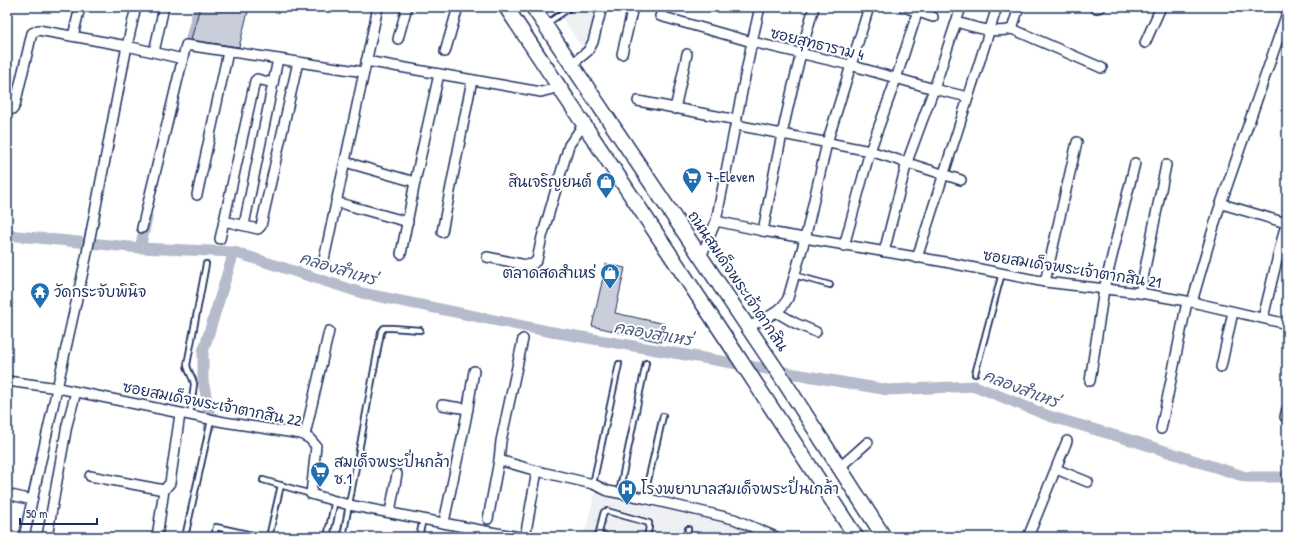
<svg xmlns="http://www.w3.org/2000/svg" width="1294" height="544" viewBox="0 0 1294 544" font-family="'Patrick Hand','Playpen Sans Thai',sans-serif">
<rect width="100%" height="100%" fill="#fff"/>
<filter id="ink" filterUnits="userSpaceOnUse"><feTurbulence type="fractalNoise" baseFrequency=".025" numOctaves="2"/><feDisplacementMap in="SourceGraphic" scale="8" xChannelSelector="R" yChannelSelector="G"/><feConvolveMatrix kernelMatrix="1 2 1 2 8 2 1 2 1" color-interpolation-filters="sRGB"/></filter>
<g filter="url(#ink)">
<g fill="#eff0f4">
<path d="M555,7H596L584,51Z"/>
<path d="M595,491L730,522L765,537H584Z"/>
</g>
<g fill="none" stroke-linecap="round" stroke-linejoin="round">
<g stroke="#b5bbca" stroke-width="11">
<path d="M190,42L199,7"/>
<path d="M7,235L140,248L234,252L362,293L547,331L888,390L975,386L1049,416L1137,442L1246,477H1287"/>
<path d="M140,248L147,218"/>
<path d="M209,429L211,420L203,381V352L234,252"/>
</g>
</g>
<g fill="#caceda" stroke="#1b2f5e">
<path d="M200,7H249L239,47L191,40Z"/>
<path d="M606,264L625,268L615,313L665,324L661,342L592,326Z"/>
</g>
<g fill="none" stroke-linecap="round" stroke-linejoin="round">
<defs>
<g id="lane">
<path d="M546,24L571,7"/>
<path d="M794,275L830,285"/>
<path d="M975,374L1002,273"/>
<path d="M190,416L194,384C193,377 188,372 187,365L206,264"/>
<path d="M263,480L311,494"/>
<path d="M593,484L619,364"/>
<path d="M619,493L646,363"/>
<path d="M644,498L663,416"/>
<path d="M598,535L607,537"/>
<path d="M185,537L211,420"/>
<path d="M214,537L216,527L262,537"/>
<path d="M269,537L281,485"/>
<path d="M327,537L335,500"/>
<path d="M343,537L381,332L384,328H392L420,330"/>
<path d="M419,537L423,519"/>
<path d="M598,537L603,515L604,512L607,511L649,523V527L647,537"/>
<path d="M687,537L688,529"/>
</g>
<g id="street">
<path d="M904,7L933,17"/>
<path d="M1094,7L1097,8L1101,7"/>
<path d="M660,16L752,42L850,65L934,89L968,97"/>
<path d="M956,22C975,27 992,34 1012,29L1019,7"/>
<path d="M1012,29L1102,68"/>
<path d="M73,36L80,7"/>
<path d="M398,39L407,7"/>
<path d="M1145,43L1161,7"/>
<path d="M154,52L164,7"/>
<path d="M445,52L458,7"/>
<path d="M622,54L633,7"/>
<path d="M366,61L541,92L560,87"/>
<path d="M572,64L588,51L593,42L602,7"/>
<path d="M638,101L737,120"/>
<path d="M675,109L687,54"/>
<path d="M7,110L13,109L15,105L32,33L38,30L127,46L183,59"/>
<path d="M736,125L870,151L961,180"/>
<path d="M345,162L415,182"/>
<path d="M197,195L228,52"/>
<path d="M336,202L408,222"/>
<path d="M1222,204L1286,223"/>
<path d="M224,221L258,229L261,226L298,62"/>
<path d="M716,221L763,231L945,262L1045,282L1140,293L1192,302L1287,324"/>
<path d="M244,225L278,59"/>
<path d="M142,228L186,45L364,72"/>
<path d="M763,231C777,156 792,81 814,7"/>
<path d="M442,232L472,80"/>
<path d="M220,239L255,81L257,79L273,83"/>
<path d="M844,246L870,151L896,79L919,7"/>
<path d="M884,252L907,162L934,89L961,7"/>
<path d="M401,254L415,182L439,74"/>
<path d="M487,257L526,265L533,264L537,260L542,237L569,145L584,124"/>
<path d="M701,257L716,221L752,42L760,7"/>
<path d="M917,258L997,7"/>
<path d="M323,264L378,7"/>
<path d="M1045,282L1077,142"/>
<path d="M1140,293L1166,165"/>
<path d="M1192,302L1218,212L1287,13"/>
<path d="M776,312L795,323L816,332"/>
<path d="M1263,318L1284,231L1287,223"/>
<path d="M748,327C763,319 781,313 788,298L805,239L827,143L869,7"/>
<path d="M1221,367L1233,312"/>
<path d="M7,381L58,388L224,422L301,434L310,439L316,446L311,494L349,505L485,531L520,537"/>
<path d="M1090,381L1104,289L1135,163"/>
<path d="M442,405L468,409"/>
<path d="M1285,417L1287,409"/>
<path d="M1161,429L1187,302"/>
<path d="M305,435L329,331"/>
<path d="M499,460L537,471L593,484L608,491L644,498L734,519L776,537"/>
<path d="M839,468L868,442"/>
<path d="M1056,469L1088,482"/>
<path d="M90,476L164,490L170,483L180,414"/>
<path d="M7,494L32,500"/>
<path d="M390,512L397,474"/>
<path d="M488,519L499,460L501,441L523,339"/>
<path d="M444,522L466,419L474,371"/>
<path d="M24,537L86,258L127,46L136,7"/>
<path d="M47,537L67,425L76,392"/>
<path d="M157,537L164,490"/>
<path d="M525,537L537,471"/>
<path d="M1028,537L1067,441"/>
</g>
<g id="primary">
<path d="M506,7L729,343L856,537"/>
<path d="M533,7L780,375L884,537"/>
</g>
</defs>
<use href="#lane" stroke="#1b2f5e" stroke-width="8"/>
<use href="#street" stroke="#1b2f5e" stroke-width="12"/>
<use href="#primary" stroke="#1b2f5e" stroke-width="17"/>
<use href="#lane" stroke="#fff" stroke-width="4.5"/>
<use href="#street" stroke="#fff" stroke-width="9"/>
<use href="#primary" stroke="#fff" stroke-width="14"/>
</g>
</g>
<defs>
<symbol id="supermarket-pin" viewBox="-11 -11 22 30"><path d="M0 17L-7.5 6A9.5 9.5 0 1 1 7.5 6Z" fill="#1f6fb2" stroke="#fff"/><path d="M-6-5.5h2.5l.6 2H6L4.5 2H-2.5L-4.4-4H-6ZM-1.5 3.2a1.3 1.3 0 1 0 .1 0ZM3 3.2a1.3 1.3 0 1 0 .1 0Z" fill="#fff"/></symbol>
<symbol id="shop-pin" viewBox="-11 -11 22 30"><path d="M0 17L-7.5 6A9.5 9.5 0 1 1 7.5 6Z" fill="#1f6fb2" stroke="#fff"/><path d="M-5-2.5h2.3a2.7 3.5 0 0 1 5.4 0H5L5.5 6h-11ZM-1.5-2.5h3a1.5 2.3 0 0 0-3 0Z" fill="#fff"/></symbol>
<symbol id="temple-pin" viewBox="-11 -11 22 30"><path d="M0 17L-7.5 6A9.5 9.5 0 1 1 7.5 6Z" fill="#1f6fb2" stroke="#fff"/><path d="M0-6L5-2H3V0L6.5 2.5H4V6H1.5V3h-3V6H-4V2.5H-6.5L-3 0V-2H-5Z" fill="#fff"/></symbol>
<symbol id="hospital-pin" viewBox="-11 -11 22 30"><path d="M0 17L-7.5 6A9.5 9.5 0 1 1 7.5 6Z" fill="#1f6fb2" stroke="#fff"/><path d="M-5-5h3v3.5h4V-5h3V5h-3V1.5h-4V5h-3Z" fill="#fff"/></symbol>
</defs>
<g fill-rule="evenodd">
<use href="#supermarket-pin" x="681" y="166" width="22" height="30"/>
<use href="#shop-pin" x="595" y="171" width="22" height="30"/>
<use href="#shop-pin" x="599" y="262" width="22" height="30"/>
<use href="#temple-pin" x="29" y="281" width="22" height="30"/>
<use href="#supermarket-pin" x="309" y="460" width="22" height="30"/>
<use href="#hospital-pin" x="616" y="478" width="22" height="30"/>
</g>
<g text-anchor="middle" stroke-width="4" stroke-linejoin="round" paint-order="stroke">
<g font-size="15" fill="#1b2f5e" stroke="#fff">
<text transform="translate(817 44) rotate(14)" y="5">ซอยสุทธาราม 4</text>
<text transform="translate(1072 269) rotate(9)" y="5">ซอยสมเด็จพระเจ้าตากสิน 21</text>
<text transform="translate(738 281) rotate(56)" y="5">ถนนสมเด็จพระเจ้าตากสิน</text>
<text transform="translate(212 404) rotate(11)" y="5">ซอยสมเด็จพระเจ้าตากสิน 22</text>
</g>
<g font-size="15" fill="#1b2f5e" stroke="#fff" text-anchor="start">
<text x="706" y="182">7-Eleven</text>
<text x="592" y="187" text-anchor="end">สินเจริญยนต์</text>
<text x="596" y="278" text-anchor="end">ตลาดสดสำเหร่</text>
<text x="54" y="297">วัดกระจับพินิจ</text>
<text x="334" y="467">สมเด็จพระปิ่นกล้า<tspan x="334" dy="17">ซ.1</tspan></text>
<text x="641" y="494">โรงพยาบาลสมเด็จพระปิ่นเกล้า</text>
</g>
<g font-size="16" font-style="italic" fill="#49597e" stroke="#fff">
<text transform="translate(338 268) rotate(17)" y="6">คลองสำเหร่</text>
<text transform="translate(653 333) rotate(10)" y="6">คลองสำเหร่</text>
<text transform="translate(1021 388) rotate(21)" y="6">คลองสำเหร่</text>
</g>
</g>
<rect width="1294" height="544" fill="none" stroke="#fff" stroke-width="24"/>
<rect x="12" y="12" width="1270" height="520" fill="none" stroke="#1b2f5e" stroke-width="1.5" filter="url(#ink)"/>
<path d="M20 518v6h77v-6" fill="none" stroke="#1b2f5e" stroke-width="2"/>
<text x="26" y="518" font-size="12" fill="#1b2f5e" stroke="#ffffff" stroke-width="3" paint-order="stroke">50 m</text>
</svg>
